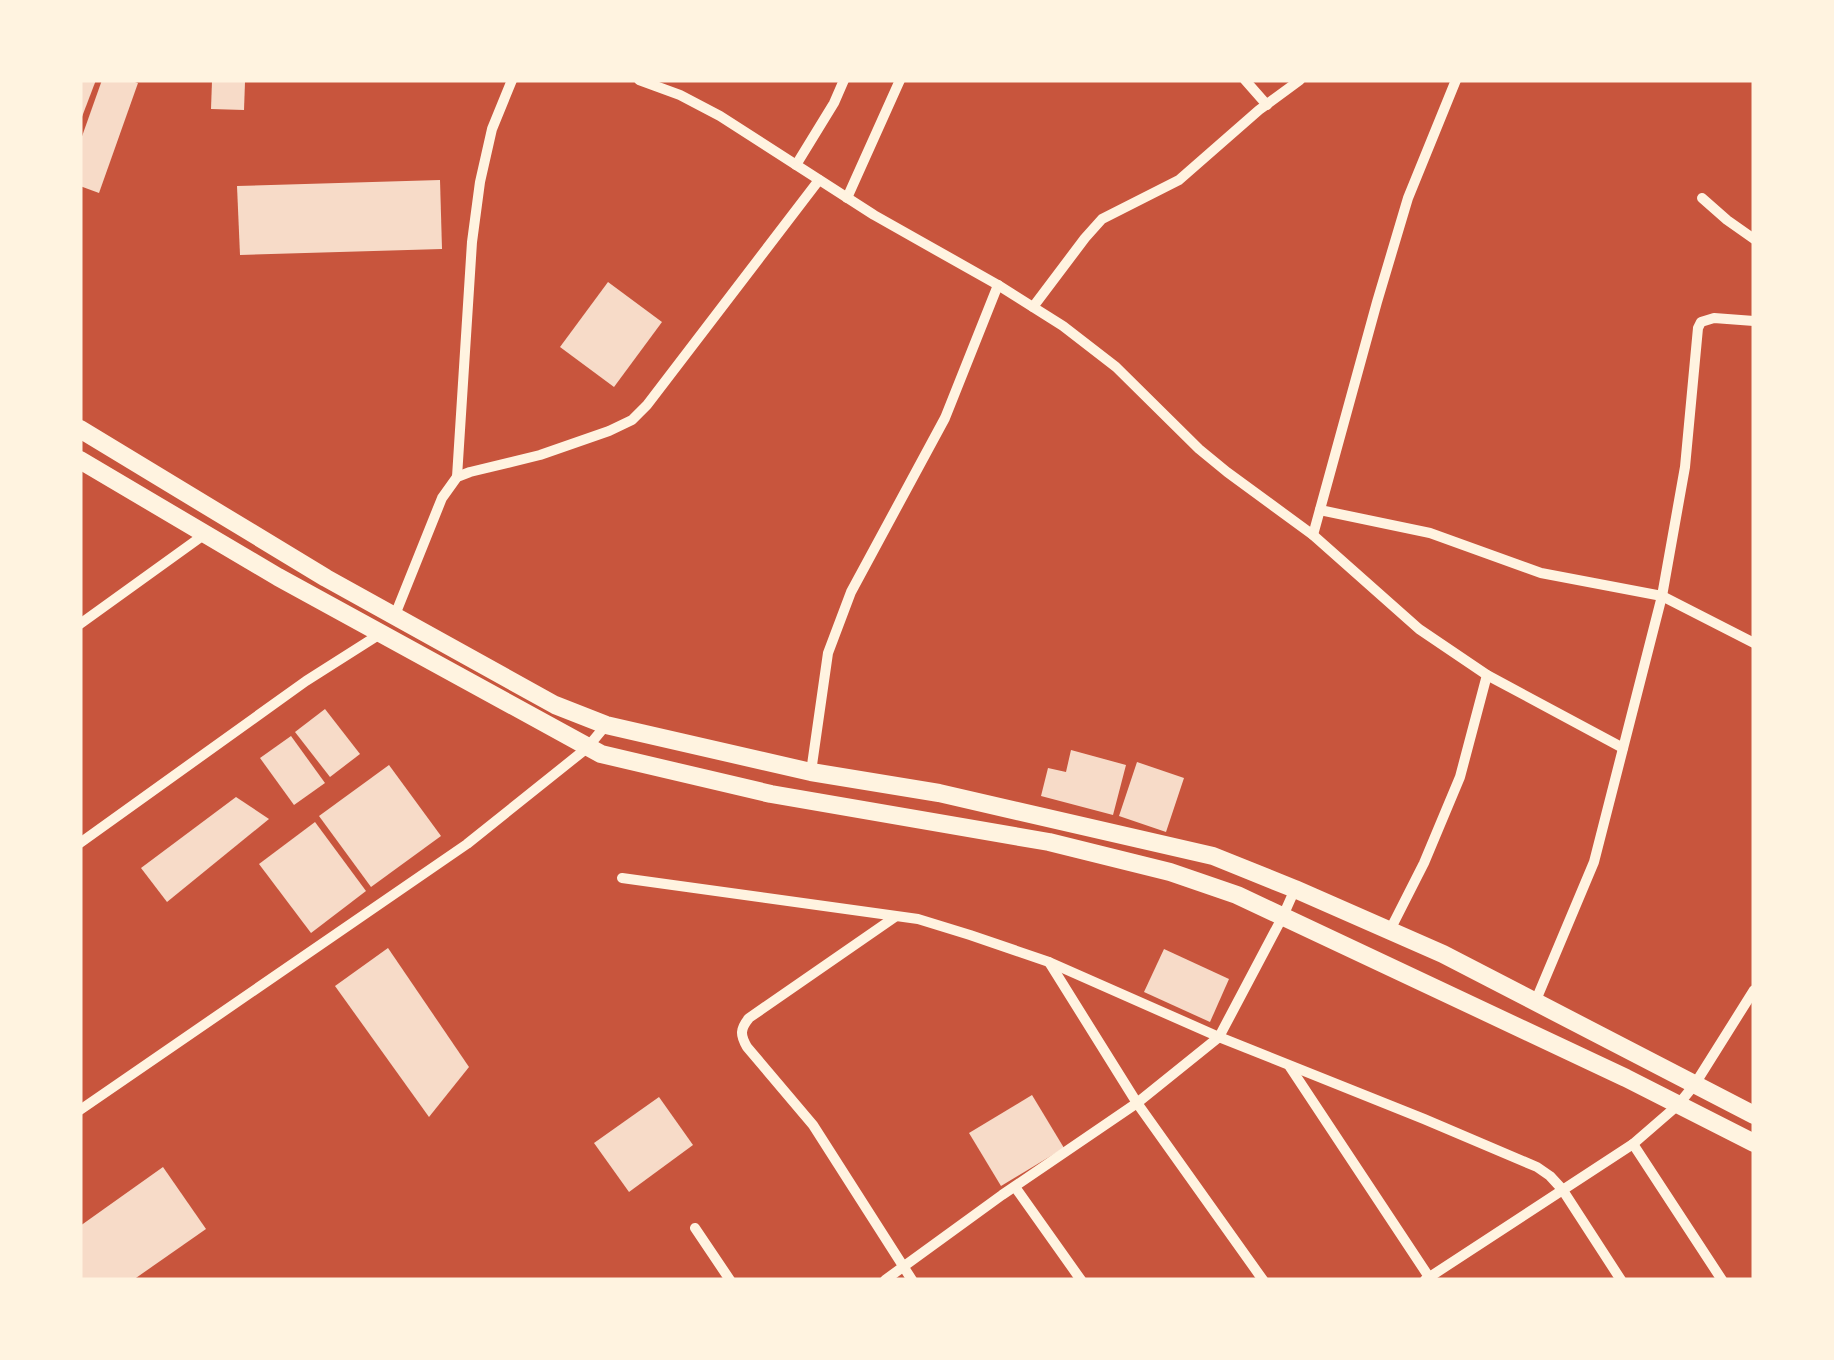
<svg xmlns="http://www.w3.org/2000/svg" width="1834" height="1360" viewBox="0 0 1834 1360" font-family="'Public Sans',sans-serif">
<rect width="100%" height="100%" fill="#c8553d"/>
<g fill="#f7dbc8">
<path d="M80,80H96L80,122Z"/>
<path d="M102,80H129L138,83L99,193L80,186V142Z"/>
<path d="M212,81L245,82L244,110L211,109Z"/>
<path d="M440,180L442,249L240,255L237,186Z"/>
<path d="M608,282L662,322L614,387L560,347Z"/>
<path d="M325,709L360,754L330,777L295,732Z"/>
<path d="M291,736L325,783L294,805L260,758Z"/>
<path d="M1071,750L1126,765L1113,815L1041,796L1048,768L1066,772Z"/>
<path d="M1137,762L1184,778L1166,832L1119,816Z"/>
<path d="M389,765L441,836L371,887L319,816Z"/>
<path d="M236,797L269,819L167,902L141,868Z"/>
<path d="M315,822L366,891L311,933L259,864Z"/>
<path d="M388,948L469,1067L429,1117L335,986Z"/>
<path d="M1164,949L1229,979L1210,1022L1144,992Z"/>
<path d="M1032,1095L1064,1148L1001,1186L969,1133Z"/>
<path d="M659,1097L693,1145L629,1192L594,1143Z"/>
<path d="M163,1167L206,1229L133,1280H80V1226Z"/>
</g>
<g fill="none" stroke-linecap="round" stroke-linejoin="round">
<g stroke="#fff3e0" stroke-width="10">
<path d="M639,80L680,95L720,116L874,215L998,285L1063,326L1116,367L1199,449L1227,472L1313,535L1419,629L1487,675L1623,748"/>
<path d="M1245,80L1267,105"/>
<path d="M796,165L834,103L844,80"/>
<path d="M847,198L900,80"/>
<path d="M1702,198L1727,220L1754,239"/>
<path d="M1033,307L1085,238L1102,219L1179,180L1259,110L1300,80"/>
<path d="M457,477L472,242L480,182L492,129L512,80"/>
<path d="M1320,510L1430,533L1541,573L1662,596L1754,643"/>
<path d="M1313,535L1377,302L1408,198L1456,80"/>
<path d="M395,615L442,498L457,477L470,472L540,455L609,431L632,420L647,405L819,180"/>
<path d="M80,624L205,534"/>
<path d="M811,772L828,653L851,592L945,418L998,285"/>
<path d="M80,843L306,681L380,634"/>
<path d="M622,878L918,919L970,935L1049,962L1219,1037L1424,1119L1537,1167L1550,1176L1562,1189L1621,1280"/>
<path d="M895,917L749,1018C740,1029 740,1035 747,1047L813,1125L912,1280"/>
<path d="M1389,932L1424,863L1460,777L1487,675"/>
<path d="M1049,962L1137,1103L1263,1280"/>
<path d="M1536,1000L1594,862L1662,596L1685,467L1698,328L1701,322L1714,318L1754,321"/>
<path d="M1290,1067L1431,1280"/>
<path d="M80,1110L467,844L587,748L606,725"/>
<path d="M1633,1144L1722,1280"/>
<path d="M1015,1187L1081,1280"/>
<path d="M695,1228L730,1280"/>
<path d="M885,1280L1002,1195L1137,1103L1219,1037L1283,916L1295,889"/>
<path d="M1425,1280L1633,1144L1678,1105L1695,1084L1754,990"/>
</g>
<g stroke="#fff3e0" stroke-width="18">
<path d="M80,429L326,578L555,705L606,725L811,772L939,793L1213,856L1295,889L1443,954L1754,1115"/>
<path d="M80,460L278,577L601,754L771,794L1049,842L1170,872L1237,895L1626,1078L1754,1143"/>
</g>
</g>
<rect width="1834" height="1360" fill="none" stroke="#fff3e0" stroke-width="165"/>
</svg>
